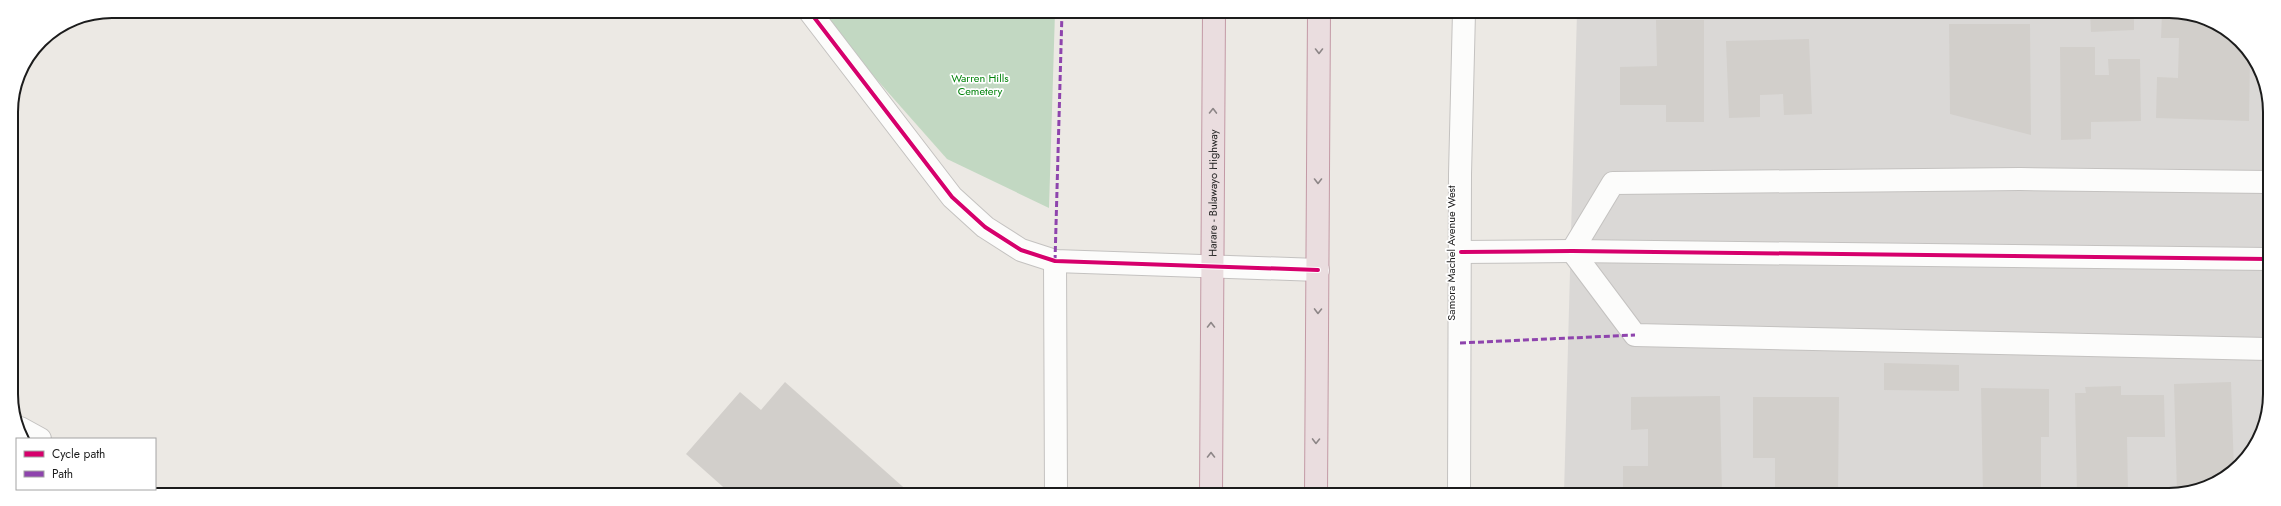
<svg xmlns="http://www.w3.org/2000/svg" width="2281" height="506" viewBox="0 0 2281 506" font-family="Jost,sans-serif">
<rect width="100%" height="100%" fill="#ece9e4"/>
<path fill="#dad8d6" d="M1577,12L2188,13L2241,41L2268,93V413L2257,444L2235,470L2207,487L2175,495L1564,494Z"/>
<path fill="#c2d8c2" d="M817,12H1055L1049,208L947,159Z"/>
<g fill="#d2cfcb">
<path d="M1742,12L1800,13V14L1742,16Z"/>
<path d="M2090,13H2134V30L2091,32Z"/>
<path d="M2162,13H2188L2241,41L2250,59L2249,121L2156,118L2157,77L2178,78L2179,38H2161Z"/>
<path d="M1656,20H1704V122H1666V105H1620V67L1657,66Z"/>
<path d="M1949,24H2030L2031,135L1950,114Z"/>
<path d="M1809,39L1812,114L1784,115L1783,94L1760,95V117L1729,118L1726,41Z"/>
<path d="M2060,47H2095V75H2109L2108,59H2140L2141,121L2091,122V139L2061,140Z"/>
<path d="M1884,363L1959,365V391L1884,390Z"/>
<path d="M785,382L911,494H731L686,454L740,392L761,410Z"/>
<path d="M2231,382L2234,471L2207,487L2177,494L2174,384Z"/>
<path d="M2121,386V395H2164L2165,437H2127L2128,493L2077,494L2075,393H2086L2085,387Z"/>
<path d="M1981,388L2049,389V437H2041V495H1983Z"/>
<path d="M1720,396L1722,494H1623V466H1648V429L1631,430V397Z"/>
<path d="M1753,397H1839L1838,495L1775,494V458H1753Z"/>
</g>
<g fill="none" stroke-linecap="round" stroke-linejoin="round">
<defs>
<g id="minor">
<path d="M810,12L952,197L985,227L1021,250L1055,261L1318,270"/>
<path d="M2268,182L2020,179L1613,183L1572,251L1635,335L2268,349"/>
<path d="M1461,252L1572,251L2268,259"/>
<path d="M1055,261L1056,494"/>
<path d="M20,428L40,439"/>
<path d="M126,489L133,493"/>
<path d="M1459,494L1460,174L1464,12"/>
</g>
<g id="highway">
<path id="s1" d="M1211,494L1214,12"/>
<path d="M1316,494L1319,12"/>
</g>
</defs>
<use href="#minor" stroke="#c4c2c0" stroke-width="24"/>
<use href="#highway" stroke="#c399a5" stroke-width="24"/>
<use href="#minor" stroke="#fcfcfb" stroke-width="22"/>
<use href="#highway" stroke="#eadddf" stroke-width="22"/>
<g stroke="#8e44ad" stroke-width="3" stroke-dasharray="6 3" stroke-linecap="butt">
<path d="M1055,261L1062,12"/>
<path d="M1460,343L1635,335"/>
</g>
<defs>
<g id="cycleway">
<path d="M810,12L952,197L985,227L1021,250L1055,261L1318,270"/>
<path d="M1461,252L1572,251L2268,259"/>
</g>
</defs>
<use href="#cycleway" stroke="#fff" stroke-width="6"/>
<use href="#cycleway" stroke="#d6006c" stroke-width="4"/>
</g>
<defs><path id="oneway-chevron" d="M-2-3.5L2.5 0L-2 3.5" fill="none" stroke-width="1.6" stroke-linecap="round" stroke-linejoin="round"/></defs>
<g stroke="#8d8687">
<use href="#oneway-chevron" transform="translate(1319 51) rotate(90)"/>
<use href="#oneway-chevron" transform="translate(1213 111) rotate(-89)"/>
<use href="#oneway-chevron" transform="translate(1318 181) rotate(90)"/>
<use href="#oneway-chevron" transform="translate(1318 311) rotate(91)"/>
<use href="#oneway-chevron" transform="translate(1211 325) rotate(-90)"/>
<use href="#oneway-chevron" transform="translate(1316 441) rotate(91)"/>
<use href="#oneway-chevron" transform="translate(1211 455) rotate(-90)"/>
</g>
<g text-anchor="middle" stroke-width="3.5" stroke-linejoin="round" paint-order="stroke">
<g font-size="11" fill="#02830b" stroke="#fff">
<text x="980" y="82">Warren Hills<tspan x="980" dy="13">Cemetery</tspan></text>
</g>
<g font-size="11" fill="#1c1c1c" stroke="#fff">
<text dy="4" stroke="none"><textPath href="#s1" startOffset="301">Harare - Bulawayo Highway</textPath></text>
<text transform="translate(1451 253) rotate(-90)" y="4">Samora Machel Avenue West</text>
</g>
</g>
<path d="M0 0H2281V506H0ZM112 18H2169A94 94 0 0 1 2263 112V394A94 94 0 0 1 2169 488H112A94 94 0 0 1 18 394V112A94 94 0 0 1 112 18Z" fill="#fff" fill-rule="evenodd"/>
<path fill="none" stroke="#1c1c1c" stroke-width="2" d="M112 18H2169A94 94 0 0 1 2263 112V394A94 94 0 0 1 2169 488H112A94 94 0 0 1 18 394V112A94 94 0 0 1 112 18Z"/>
<rect x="16" y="438" width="140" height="52" fill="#ffffff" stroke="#a4a4a4"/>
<rect x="24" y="451" width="20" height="6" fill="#d6006c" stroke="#a4a4a4"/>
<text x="52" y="458" font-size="12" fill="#1c1c1c">Cycle path</text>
<rect x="24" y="471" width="20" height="6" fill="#8e44ad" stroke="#a4a4a4"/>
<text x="52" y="478" font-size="12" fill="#1c1c1c">Path</text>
</svg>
